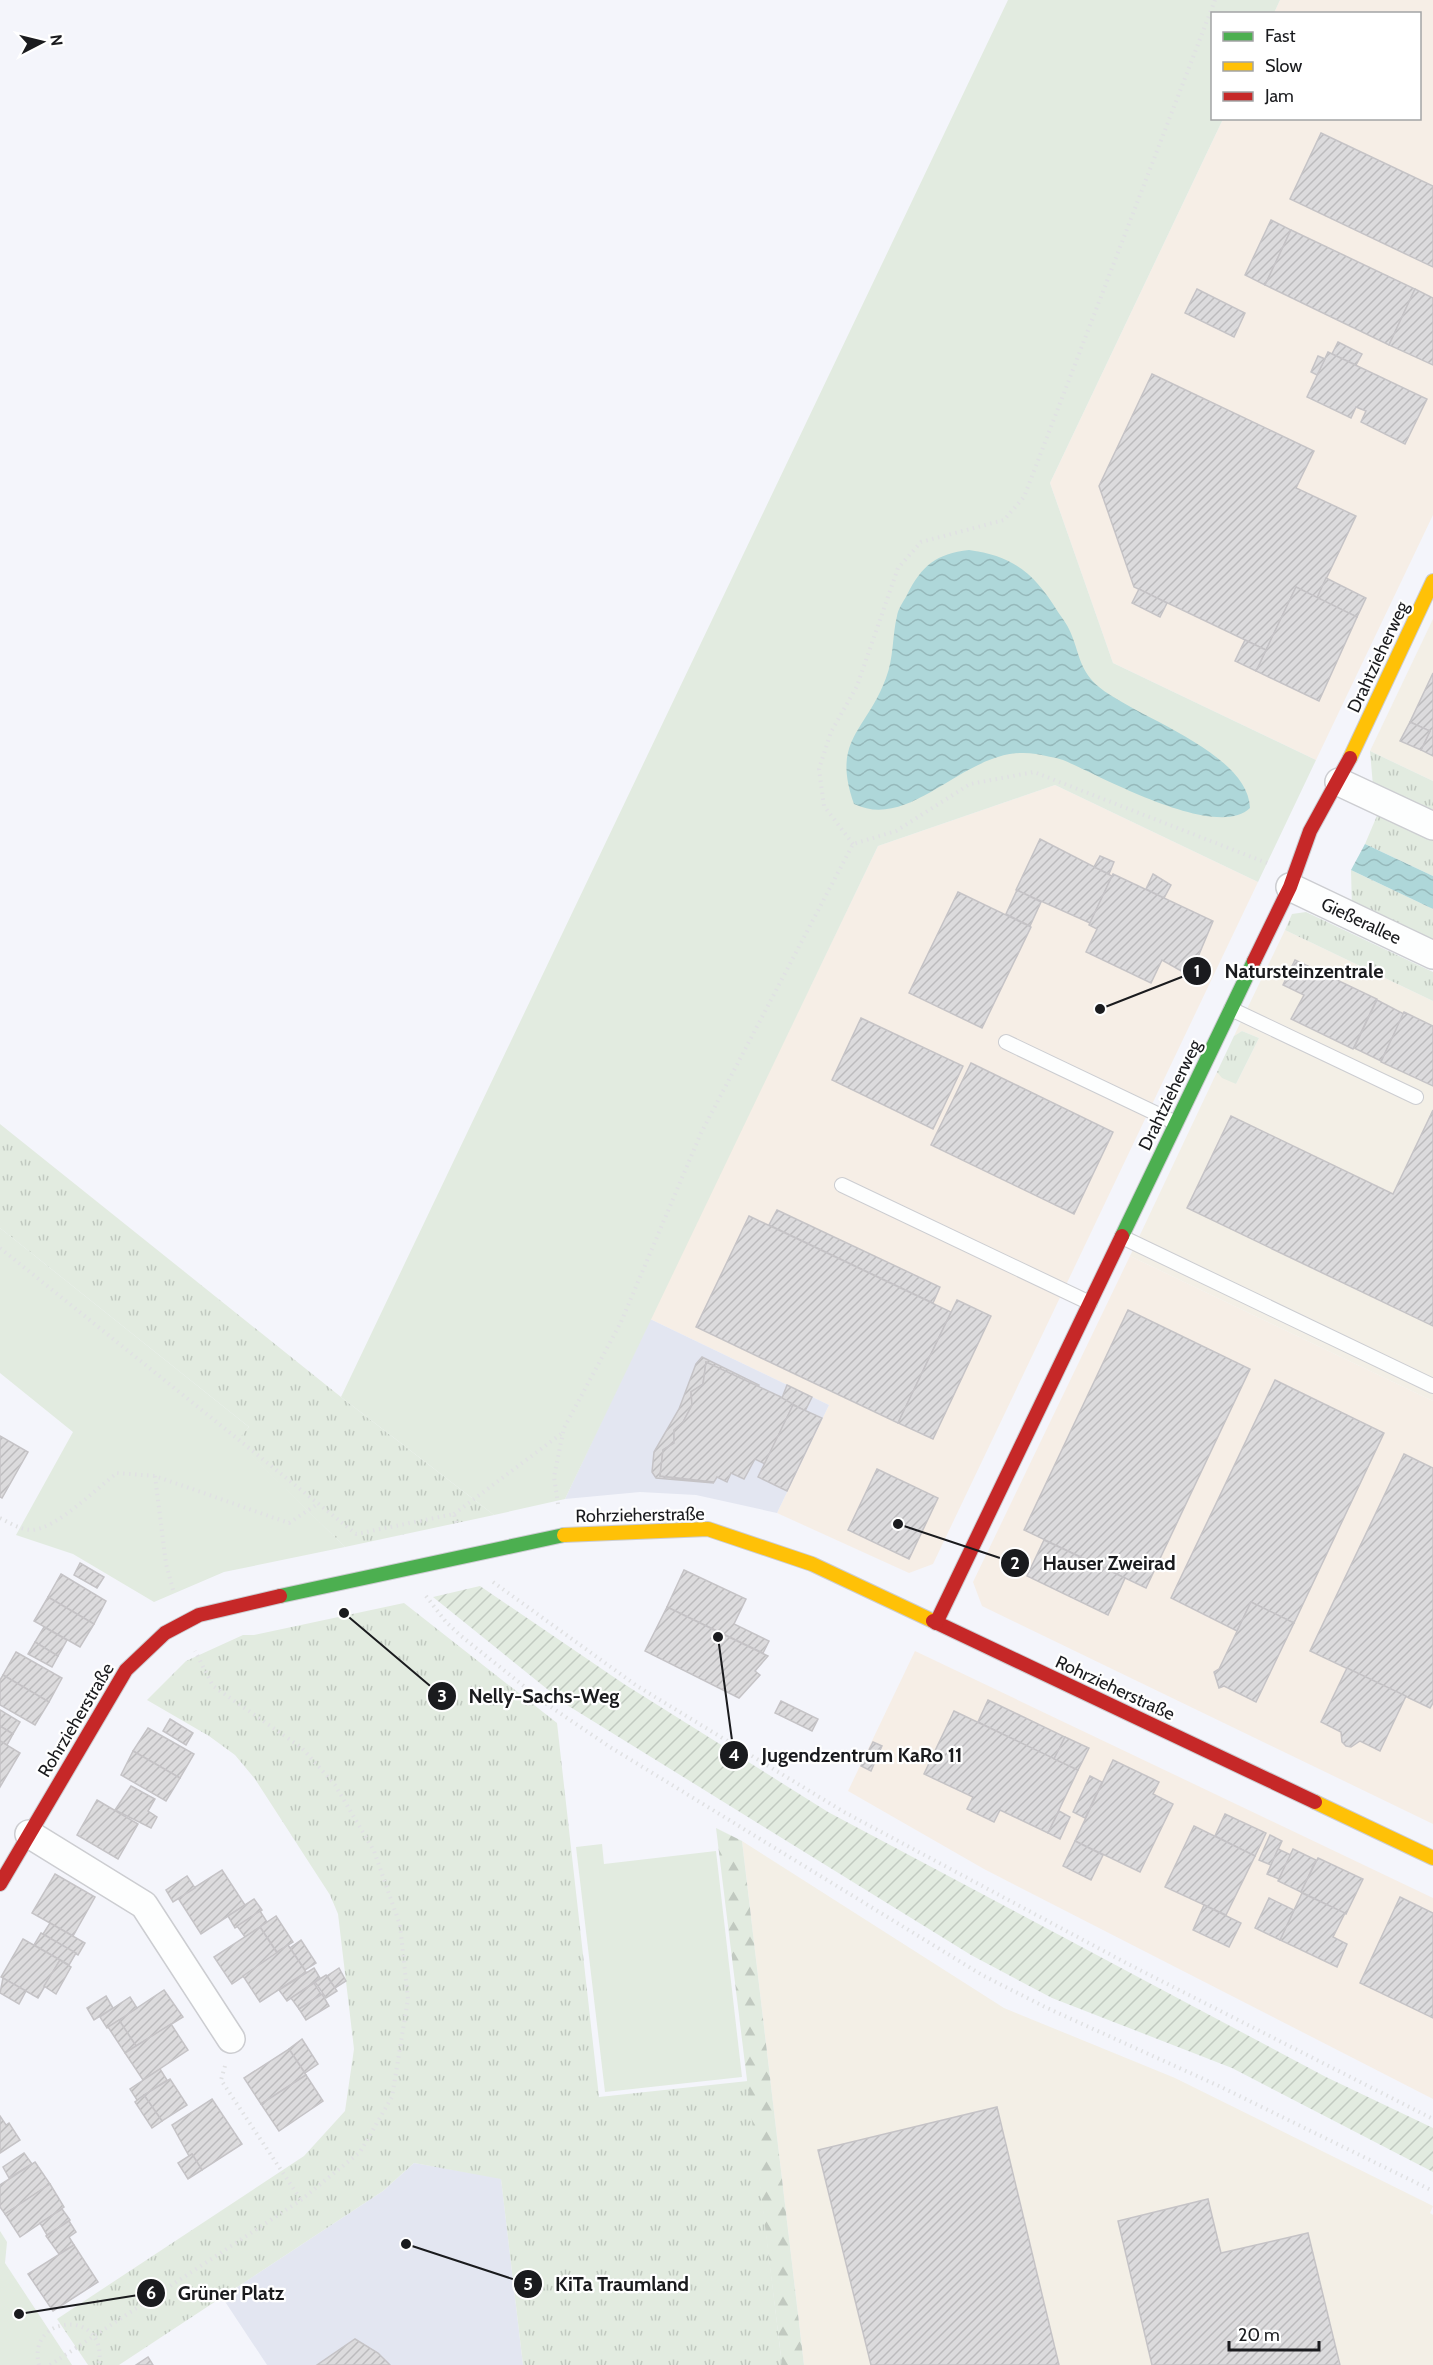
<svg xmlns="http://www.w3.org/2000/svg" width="1433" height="2365" viewBox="0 0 1433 2365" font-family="Cabin,sans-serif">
<defs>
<pattern id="grass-tufts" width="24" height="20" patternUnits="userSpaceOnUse" patternTransform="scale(1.5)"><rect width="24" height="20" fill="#e2ebe0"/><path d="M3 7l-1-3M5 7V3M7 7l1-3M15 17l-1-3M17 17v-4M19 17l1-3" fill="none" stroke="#c1c9c0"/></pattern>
<pattern id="forest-firs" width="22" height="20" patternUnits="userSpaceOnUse" patternTransform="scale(1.5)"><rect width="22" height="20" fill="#e2ebe0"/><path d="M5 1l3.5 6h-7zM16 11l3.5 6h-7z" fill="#c1c9c0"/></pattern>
<pattern id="garden-furrows" width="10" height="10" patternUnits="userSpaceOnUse" patternTransform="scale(1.5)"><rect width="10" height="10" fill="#e2ebe0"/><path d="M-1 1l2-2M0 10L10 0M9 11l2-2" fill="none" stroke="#c1c9c0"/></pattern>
<pattern id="water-waves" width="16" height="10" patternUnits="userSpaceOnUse" patternTransform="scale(1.5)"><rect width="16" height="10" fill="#aed7d9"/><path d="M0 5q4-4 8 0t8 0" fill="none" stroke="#95b8ba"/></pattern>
<pattern id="building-hatch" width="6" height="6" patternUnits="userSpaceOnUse" patternTransform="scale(1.5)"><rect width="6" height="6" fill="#dcdbdd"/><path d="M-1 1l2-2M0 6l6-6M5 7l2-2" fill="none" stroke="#bcbbbd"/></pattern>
</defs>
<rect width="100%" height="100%" fill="#f4f5fb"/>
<g fill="#f6eee6">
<path d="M1280,0H1433V515L1316,760L1113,663L1050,483L1223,119L1420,118V14L1274,13Z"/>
<path d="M1055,785L1258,882L933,1564L909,1573L777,1513L829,1405L650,1319L878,846Z"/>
<path d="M1130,1256L1433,1401V1824L982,1606L973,1582Z"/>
<path d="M915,1651L1433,1898V2099L984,1869L848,1791Z"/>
</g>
<g fill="#f3efe6">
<path d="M1433,619V781L1370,751Z"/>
<path d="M1285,930L1433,1001V1401L1130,1256L1217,1072L1236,1084L1259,1038L1242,1031L1234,1036Z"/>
<path d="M742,1841L1004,2008L1175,2078L1433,2206L1430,2213L1433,2215V2365H804Z"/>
</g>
<g fill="#e3e6f1">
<path d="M650,1319L829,1405L777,1513L696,1495L640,1492L565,1499Z"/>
<path d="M414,2163L501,2178L523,2365H267L222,2297L383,2191Z"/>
</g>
<g fill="url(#grass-tufts)">
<path d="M1370,751L1433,781V815L1373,786Z"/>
<path d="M1379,811L1433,837V876L1365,844Z"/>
<path d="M1351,870L1433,909V947L1352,909Z"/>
<path d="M1306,912L1433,972V1001L1285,930L1292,914Z"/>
<path d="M1242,1031L1259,1038L1236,1084L1222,1078L1217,1072L1234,1036Z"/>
<path d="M0,1124L341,1397L494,1515L345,1547L236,1441L249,1427L0,1228Z"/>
<path d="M404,1603L557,1723L599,2097L748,2081L782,2365H523L501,2179L414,2163L383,2191L119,2365H88L57,2319L304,2156L345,2111L354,2049L338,1914L330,1895L255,1779L235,1755L209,1736L147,1700L186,1661L243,1635H254Z"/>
</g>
<path fill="url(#forest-firs)" d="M716,1828L742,1841L804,2365H782Z"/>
<g fill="#e2ebe0">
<path d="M1008,0H1280L1274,13L1212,14V118L1223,119L1050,483L1113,663L1316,760L1258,882L1055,785L878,846L565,1499L494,1515L341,1397Z"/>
<path d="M0,1228L249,1427L237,1441L345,1547L224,1572L154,1602L73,1554L16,1535L73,1432L0,1373Z"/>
<path d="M602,1844L604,1864L716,1851L742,2077L605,2092L576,1847Z"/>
<path d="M0,2231L7,2242L5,2263L72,2365H0Z"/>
</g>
<path fill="url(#garden-furrows)" d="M480,1586L624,1684L828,1812L1326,2077L1433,2128V2172L1232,2068L1052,1998L971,1955L567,1705L433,1597Z"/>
<g fill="url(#water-waves)">
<path d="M969,550C1014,556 1035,574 1058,612C1063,619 1069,627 1072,636C1080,656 1080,671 1099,687C1137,718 1248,752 1250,808C1216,841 1101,776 1063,760C1054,757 1045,756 1036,754C968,742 914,833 854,804C831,739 866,732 886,678C894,657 892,637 897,616C898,609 903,602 907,595C922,565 936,554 969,550Z"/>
<path d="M1365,844L1433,876V909L1351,870Z"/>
</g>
<g fill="url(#building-hatch)" stroke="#c5c3c6" stroke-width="1.5">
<path d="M1321,133L1433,186V267L1290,199Z"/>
<path d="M1271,220L1291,230L1265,285L1245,275Z"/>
<path d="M1291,230L1415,289L1389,345L1265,285Z"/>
<path d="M1197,289L1245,313L1234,337L1185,313Z"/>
<path d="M1415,289L1433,298V365L1389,345Z"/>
<path d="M1338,342L1362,354L1356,365L1332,354Z"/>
<path d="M1328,352L1427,399L1405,444L1361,422L1366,411L1356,407L1351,418L1307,397Z"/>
<path d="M1318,356L1325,359L1317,375L1311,372Z"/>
<path d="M1152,374L1314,451L1296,488L1356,516L1317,598L1296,587L1266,650L1134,587L1099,486Z"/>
<path d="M1326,578L1366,598L1357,617L1317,598Z"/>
<path d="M1296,587L1357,617L1319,701L1256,671Z"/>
<path d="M1139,589L1167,603L1160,617L1132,603Z"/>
<path d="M1245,640L1266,650L1256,671L1235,661Z"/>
<path d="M1433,673V756L1421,750L1430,731L1410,722Z"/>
<path d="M1410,722L1430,731L1421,750L1400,741Z"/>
<path d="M1040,839L1112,876L1090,923L1016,890Z"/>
<path d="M1100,856L1114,862L1109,874L1094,867Z"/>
<path d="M1113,874L1213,921L1190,976L1162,960L1151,983L1086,952L1097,929L1089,925Z"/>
<path d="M1153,874L1171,885L1164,898L1146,889Z"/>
<path d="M1017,890L1041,902L1030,926L1006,914Z"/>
<path d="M958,892L1031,927L982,1028L909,993Z"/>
<path d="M1295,960L1377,999L1353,1049L1291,1019L1304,995L1283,985Z"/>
<path d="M1377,1000L1404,1014L1381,1061L1354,1048Z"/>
<path d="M1404,1012L1433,1026V1086L1381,1062Z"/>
<path d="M861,1018L963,1066L933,1129L832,1080Z"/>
<path d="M971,1063L1113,1132L1074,1214L931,1145Z"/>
<path d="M1433,1110V1326L1187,1208L1231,1116L1393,1194Z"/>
<path d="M777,1210L940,1287L933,1303L769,1225Z"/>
<path d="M749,1216L951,1312L898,1423L696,1327Z"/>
<path d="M957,1300L991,1316L933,1439L898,1423Z"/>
<path d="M1128,1310L1250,1369L1146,1588L1024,1530Z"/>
<path d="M702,1357L759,1385L758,1387L706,1362L703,1384L691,1392L692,1405L683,1422L674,1430V1443L663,1450L660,1476L714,1483L656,1478L652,1472L654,1452L679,1409L696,1364Z"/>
<path d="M706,1362L794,1403L765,1464L755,1459L744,1479L731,1473L727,1482L717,1477L714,1482L660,1476L663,1450L674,1443V1430L683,1422L692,1405L691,1392L703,1384Z"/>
<path d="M1275,1380L1384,1433L1294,1623L1251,1602L1237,1631L1171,1598Z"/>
<path d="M787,1385L812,1397L805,1411L782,1398Z"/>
<path d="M793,1405L822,1418L787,1491L758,1477Z"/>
<path d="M0,1436L28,1452L2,1498L0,1497Z"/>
<path d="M1404,1454L1433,1468V1703L1430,1708L1310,1651Z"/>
<path d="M877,1469L938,1498L909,1559L848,1530Z"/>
<path d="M1044,1540L1125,1578L1108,1615L1027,1576Z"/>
<path d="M80,1563L104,1577L97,1588L74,1575Z"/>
<path d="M684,1570L746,1599L734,1624L769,1641L763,1653L667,1607Z"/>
<path d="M61,1574L106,1601L94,1624L48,1597Z"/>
<path d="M48,1597L94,1624L80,1647L34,1621Z"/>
<path d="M1251,1602L1294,1623L1256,1702L1224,1686L1219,1688L1214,1672L1219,1669Z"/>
<path d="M667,1607L768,1656L755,1671L760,1675L739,1698L645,1651Z"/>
<path d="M44,1627L67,1640L58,1656L35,1642Z"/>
<path d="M35,1642L58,1656L52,1667L28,1654Z"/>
<path d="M16,1652L62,1678L49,1702L3,1675Z"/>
<path d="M1347,1668L1406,1696L1380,1751L1360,1741L1351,1747L1346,1746L1342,1742L1341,1732L1321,1722Z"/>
<path d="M3,1675L49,1702L35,1725L0,1705V1680Z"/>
<path d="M988,1700L1065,1737L1054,1759L978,1722Z"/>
<path d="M781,1701L818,1719L812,1731L775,1713Z"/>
<path d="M0,1710L20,1722L13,1734L0,1726Z"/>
<path d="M954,1711L1078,1770L1048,1833L1000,1810L994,1822L967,1809L973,1797L924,1774Z"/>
<path d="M170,1719L193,1733L186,1745L163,1731Z"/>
<path d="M0,1726L13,1734L7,1745L0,1741Z"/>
<path d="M148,1728L194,1754L180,1778L133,1751Z"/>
<path d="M1065,1737L1089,1748L1078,1770L1054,1759Z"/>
<path d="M0,1741L20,1753L0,1787Z"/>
<path d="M873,1742L882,1746L871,1771L861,1766Z"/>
<path d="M133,1751L180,1778L166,1801L121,1775Z"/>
<path d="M1113,1760L1159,1782L1153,1794L1173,1804L1140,1872L1075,1841Z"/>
<path d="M1090,1776L1102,1782L1085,1818L1073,1812Z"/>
<path d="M131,1786L155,1799L148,1811L157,1817L151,1828L115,1810Z"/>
<path d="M97,1800L138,1824L118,1859L77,1835Z"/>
<path d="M1059,1811L1070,1817L1060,1839L1048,1833Z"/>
<path d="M1225,1814L1266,1833L1255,1856L1215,1836Z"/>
<path d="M1194,1826L1255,1856L1226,1915L1165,1887Z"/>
<path d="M1270,1835L1282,1841L1271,1865L1259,1860Z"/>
<path d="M1075,1841L1103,1855L1091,1880L1063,1866Z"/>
<path d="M1278,1849L1291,1855L1279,1879L1267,1874Z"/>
<path d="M1293,1849L1316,1860L1301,1892L1278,1881Z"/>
<path d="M1318,1858L1363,1879L1346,1914L1301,1892Z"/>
<path d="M222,1870L245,1905L201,1934L178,1898Z"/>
<path d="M55,1874L95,1897L73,1936L32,1913Z"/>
<path d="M187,1876L195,1888L173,1902L166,1890Z"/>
<path d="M1302,1893L1345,1913L1333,1937L1347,1944L1337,1967L1280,1940Z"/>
<path d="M1400,1897L1433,1913V2018L1360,1983Z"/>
<path d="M1269,1898L1294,1910L1280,1940L1255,1928Z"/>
<path d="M254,1899L262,1910L235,1928L228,1916Z"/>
<path d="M1204,1905L1241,1923L1229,1947L1193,1930Z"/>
<path d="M260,1911L267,1922L245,1937L237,1926Z"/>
<path d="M276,1916L293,1942L277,1952L260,1927Z"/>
<path d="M50,1923L85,1943L78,1955L43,1934Z"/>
<path d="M260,1927L277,1953L232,1984L214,1957Z"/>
<path d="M41,1933L76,1953L69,1965L34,1945Z"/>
<path d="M23,1939L60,1960L38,1998L1,1977Z"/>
<path d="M301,1940L316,1963L305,1970L290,1948Z"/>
<path d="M288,1945L306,1972L260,2002L243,1976Z"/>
<path d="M60,1960L71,1967L56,1994L44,1986Z"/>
<path d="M314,1968L320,1978L287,2001L279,1990Z"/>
<path d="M339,1968L346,1981L335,1988L327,1976Z"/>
<path d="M326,1975L337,1991L326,1998L315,1982Z"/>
<path d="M3,1978L26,1991L19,2004L0,1993Z"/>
<path d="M314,1983L321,1994L299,2009L291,1998Z"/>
<path d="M164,1990L183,2017L136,2046L119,2020Z"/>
<path d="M322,1994L329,2006L306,2020L299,2009Z"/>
<path d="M106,1996L113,2008L94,2020L87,2008Z"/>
<path d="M130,1997L137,2008L107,2028L100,2017Z"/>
<path d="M119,2020L136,2046L125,2053L108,2027Z"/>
<path d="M171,2024L188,2050L143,2080L125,2053Z"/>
<path d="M302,2039L318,2064L305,2073L289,2049Z"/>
<path d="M289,2049L306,2075L261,2104L244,2078Z"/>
<path d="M160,2069L167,2080L137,2100L130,2089Z"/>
<path d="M306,2075L323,2101L279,2131L261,2104Z"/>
<path d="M170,2079L187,2105L162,2121L144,2095Z"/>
<path d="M144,2095L162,2121L152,2128L135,2102Z"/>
<path d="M212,2099L242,2144L202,2170L192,2154L189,2156L172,2125Z"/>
<path d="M997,2107L1059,2365H871L818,2150Z"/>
<path d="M0,2116L6,2125L9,2123L20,2140L0,2153Z"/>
<path d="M24,2153L32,2164L9,2178L3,2167Z"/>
<path d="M192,2154L202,2170L188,2179L178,2163Z"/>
<path d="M35,2162L50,2184L5,2214L0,2207V2185Z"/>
<path d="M50,2184L64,2207L20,2237L5,2214Z"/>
<path d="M1208,2199L1221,2253L1308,2233L1340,2365H1152L1118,2221Z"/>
<path d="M62,2209L70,2220L47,2235L40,2223Z"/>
<path d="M69,2221L76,2232L69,2237L74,2245L59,2254L46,2236Z"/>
<path d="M74,2245L98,2282L53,2311L28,2274Z"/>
<path d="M355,2339L378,2353L390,2365H317Z"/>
<path d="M148,2357L153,2365H136Z"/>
</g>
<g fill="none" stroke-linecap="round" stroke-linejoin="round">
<defs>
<g id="lane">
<path d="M1231,1009L1416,1097"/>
<path d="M1006,1042L1176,1123"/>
<path d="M842,1185L1090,1303"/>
<path d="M1122,1237L1433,1386"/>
</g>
<g id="street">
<path d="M1339,782L1433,826"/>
<path d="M1290,887L1433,955"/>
<path d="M29,1834L144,1905L231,2039"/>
</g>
<g id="fast">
<path d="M1122,1236L1254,961"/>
<path d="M280,1596L564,1535"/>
</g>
<g id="slow">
<path d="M1350,758L1433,581"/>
<path d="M564,1535L708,1529L812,1564L933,1621"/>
<path d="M1315,1802L1433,1858"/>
</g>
<g id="jam">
<path d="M1254,961L1290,887L1310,831L1350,758"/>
<path d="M933,1621L1315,1802"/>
<path d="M936,1623L1122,1236"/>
<path d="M0,1884L126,1670L165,1633L199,1615L280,1596"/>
</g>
</defs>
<use href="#lane" stroke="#cccdd1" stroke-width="16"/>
<use href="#street" stroke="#cccdd1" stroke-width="30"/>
<use href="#fast" stroke="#cccdd1" stroke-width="16"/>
<use href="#slow" stroke="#cccdd1" stroke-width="16"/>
<use href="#jam" stroke="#cccdd1" stroke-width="16"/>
<g stroke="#e0e1e3" stroke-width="4" stroke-dasharray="1.5 4.5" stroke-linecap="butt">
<path d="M853,844L824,806L819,769L831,732L857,686L898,568L921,542L1004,520L1024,497L1215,0"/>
<path d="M0,1248L356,1534L454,1514L457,1525"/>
<path d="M155,1476L166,1564L174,1593"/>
<path d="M558,1504L554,1477L564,1428L621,1322L701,1133L853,844L896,831L970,784L1034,772L1267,863"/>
<path d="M454,1514L561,1434"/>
<path d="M0,1518C10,1523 19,1529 31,1530C55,1530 97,1488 117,1473L155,1476L289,1523L319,1503"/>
<path d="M493,1582L637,1686L844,1812L1128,1964L1433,2119"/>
<path d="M426,1596L446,1622L461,1636L545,1703L610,1747L982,1975L1047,2008L1219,2086L1433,2191"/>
<path d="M225,2066L221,2080L301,2200"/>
<path d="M39,2365C26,2315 108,2307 99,2365"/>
<path d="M50,2365L301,2200L360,2152L392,2097L408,1999L400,1925L374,1851L335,1785L302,1748L213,1686L195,1651"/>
</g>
<use href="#lane" stroke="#fdfefe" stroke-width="14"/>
<use href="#street" stroke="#fdfefe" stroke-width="27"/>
<use href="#fast" stroke="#4caf50" stroke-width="14"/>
<use href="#slow" stroke="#ffc107" stroke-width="14"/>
<use href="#jam" stroke="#c62828" stroke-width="14"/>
</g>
<g text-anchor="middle" stroke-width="4.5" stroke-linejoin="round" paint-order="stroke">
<g font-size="18" fill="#1a1b1e" stroke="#fff">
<text transform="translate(1378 657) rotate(-65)" y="6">Drahtzieherweg</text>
<text transform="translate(1361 921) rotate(25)" y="6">Gießerallee</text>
<text transform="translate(1170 1095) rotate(-64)" y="6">Drahtzieherweg</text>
<text transform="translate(640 1515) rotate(-1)" y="6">Rohrzieherstraße</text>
<text transform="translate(1115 1688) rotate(25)" y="6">Rohrzieherstraße</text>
<text transform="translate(76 1720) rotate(-59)" y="6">Rohrzieherstraße</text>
</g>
</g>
<path fill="none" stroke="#1a1b1e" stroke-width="2" d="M1100 1009L1197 971M898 1524L1015 1563M344 1613L442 1696M718 1637L734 1755M406 2244L528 2284M19 2314L151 2293"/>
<g fill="#1a1b1e" stroke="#fff" stroke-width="2">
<circle cx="1100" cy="1009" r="6"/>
<circle cx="898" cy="1524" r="6"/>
<circle cx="344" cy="1613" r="6"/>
<circle cx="718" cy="1637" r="6"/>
<circle cx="406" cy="2244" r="6"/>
<circle cx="19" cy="2314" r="6"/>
<circle cx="1197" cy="971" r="15"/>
<circle cx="1015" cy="1563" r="15"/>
<circle cx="442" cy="1696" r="15"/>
<circle cx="734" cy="1755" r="15"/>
<circle cx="528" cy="2284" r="15"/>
<circle cx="151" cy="2293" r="15"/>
</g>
<g font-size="18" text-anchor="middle" font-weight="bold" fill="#fff">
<text x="1197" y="977">1</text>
<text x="1015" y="1569">2</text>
<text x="442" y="1702">3</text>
<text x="734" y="1761">4</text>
<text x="528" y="2290">5</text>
<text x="151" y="2299">6</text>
</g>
<g font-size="20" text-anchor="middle" font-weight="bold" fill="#1a1b1e" stroke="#fff" stroke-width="4.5" stroke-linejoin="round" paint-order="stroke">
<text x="1304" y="978">Natursteinzentrale</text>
<text x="1109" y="1570">Hauser Zweirad</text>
<text x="544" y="1703">Nelly-Sachs-Weg</text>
<text x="862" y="1762">Jugendzentrum KaRo 11</text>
<text x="622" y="2291">KiTa Traumland</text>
<text x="231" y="2300">Grüner Platz</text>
</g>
<rect x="1211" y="12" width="210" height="108" fill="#ffffff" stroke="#a3a4a5" stroke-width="1.5"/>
<rect x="1223" y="32" width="30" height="9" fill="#4caf50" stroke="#a3a4a5" stroke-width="1.5"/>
<text x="1265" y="42" font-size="18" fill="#1a1b1e">Fast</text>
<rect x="1223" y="62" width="30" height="9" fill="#ffc107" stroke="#a3a4a5" stroke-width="1.5"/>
<text x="1265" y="72" font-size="18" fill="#1a1b1e">Slow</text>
<rect x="1223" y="92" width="30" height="9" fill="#c62828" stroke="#a3a4a5" stroke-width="1.5"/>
<text x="1265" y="102" font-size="18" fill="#1a1b1e">Jam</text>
<g transform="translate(42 42) rotate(83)" stroke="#ffffff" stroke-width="4.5" paint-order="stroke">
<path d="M0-4.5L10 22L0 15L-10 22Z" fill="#1a1b1e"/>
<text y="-9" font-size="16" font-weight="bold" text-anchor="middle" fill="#1a1b1e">N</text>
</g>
<path d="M1229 2341v9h90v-9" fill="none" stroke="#1a1b1e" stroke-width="3"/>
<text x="1238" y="2341" font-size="18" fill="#1a1b1e" stroke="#ffffff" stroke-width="4.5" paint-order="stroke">20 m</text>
</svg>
